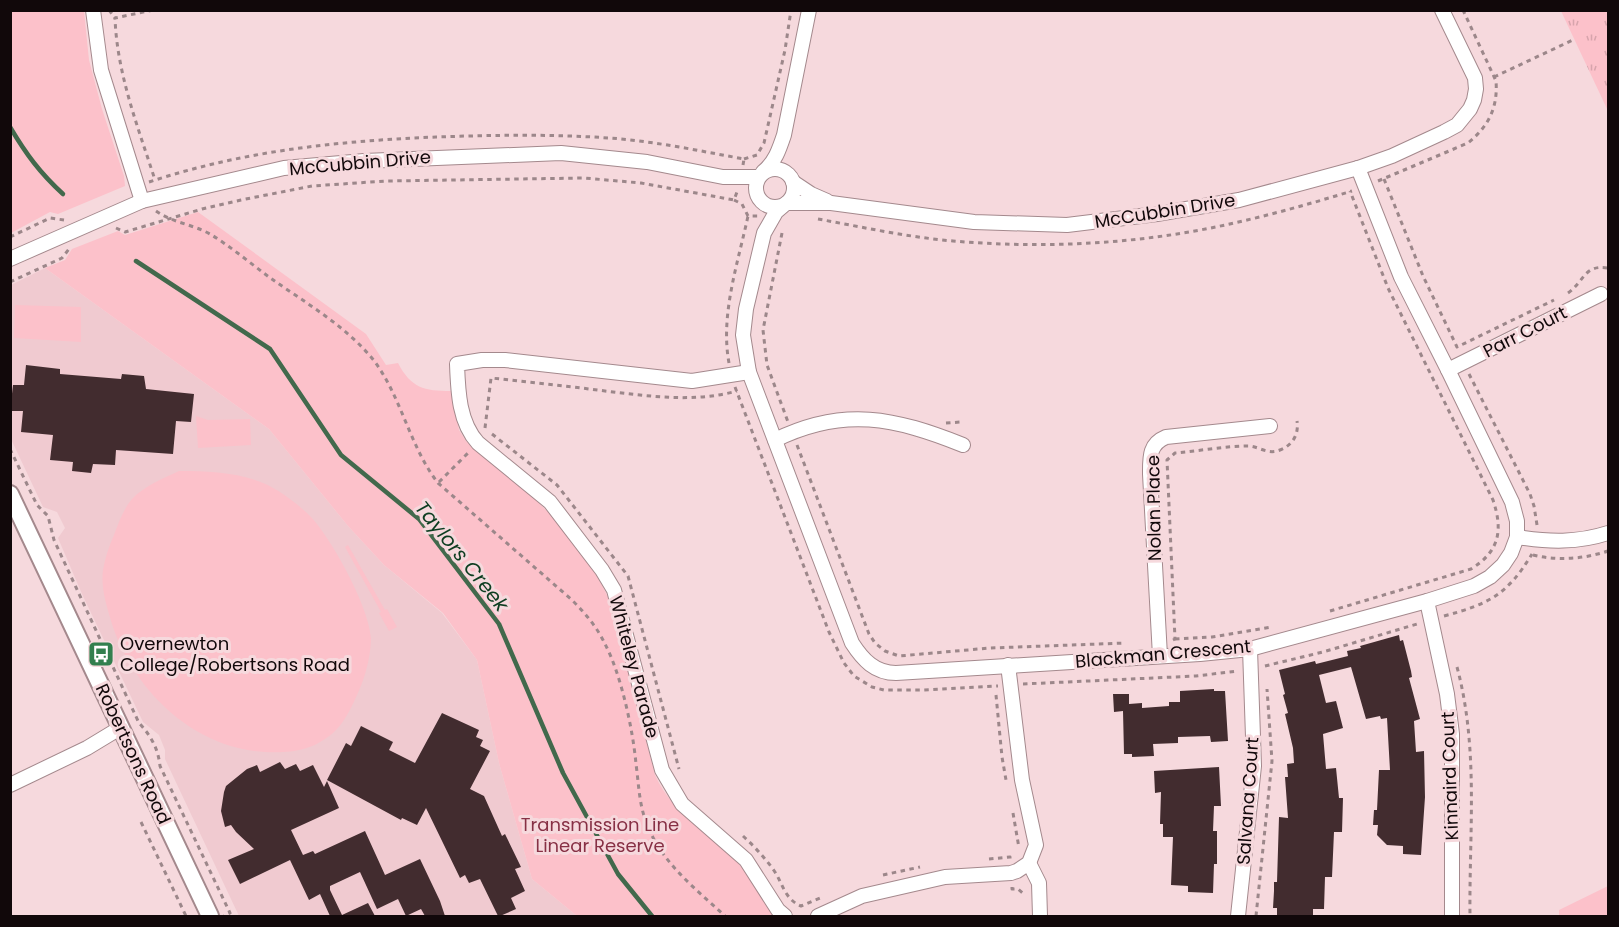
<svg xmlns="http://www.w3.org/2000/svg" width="1619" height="927" viewBox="0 0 1619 927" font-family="Poppins,sans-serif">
<defs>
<pattern id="grass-tufts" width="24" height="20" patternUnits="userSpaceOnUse" patternTransform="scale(1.5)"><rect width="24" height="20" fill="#fcc1ca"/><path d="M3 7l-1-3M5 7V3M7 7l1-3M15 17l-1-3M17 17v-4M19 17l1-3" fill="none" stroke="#d7a4ac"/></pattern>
</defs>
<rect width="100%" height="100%" fill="#f6d9dd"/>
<path fill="#f0cad0" d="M45,268L269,429L348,526L384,565L442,613L477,660L499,763L532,879L577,916H239L165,759V750L159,735L143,722L82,594L58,538L65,528L57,512L43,507L11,439V285Z"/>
<path fill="url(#grass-tufts)" d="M1561,11H1608V111Z"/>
<g fill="#fcc1ca">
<path d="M11,10L84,11L89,60L102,109L124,176L125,186L58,214L50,212L11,233Z"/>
<path d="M198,212L366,334L386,365L398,363C411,388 424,391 451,391L459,430L466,441C485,460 508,474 527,492C560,521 594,563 611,604L655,775C677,822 716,836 747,873C758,886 764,903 774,916H577L532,879L499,763L477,660L443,613L384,565L348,526L269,429L45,268L65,260L72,249L118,231L125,235Z"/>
<path d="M15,305L81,307V342L14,338Z"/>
<path d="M196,416L208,420L250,419L251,445L198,448Z"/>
<path d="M179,471C207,471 237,472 263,483C280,490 299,505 311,517C333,541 369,607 371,638C371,652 367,670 362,683C356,698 346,722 333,733C312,751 291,753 265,752C190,748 128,685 109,614C105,600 101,585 103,570C105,558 109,546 114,535C118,524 124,508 132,499C144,486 164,478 179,471Z"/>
<path d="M348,545L385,610L387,609L397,627L389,631L379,613L381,612L345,547Z"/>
<path d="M1608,886V916H1559V910Z"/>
</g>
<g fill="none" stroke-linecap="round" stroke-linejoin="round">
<g stroke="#42694c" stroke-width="4.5">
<path d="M10,127C26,154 40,173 63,194"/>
<path d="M136,261L270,349L341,455L419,519L499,624L563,773L618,874L652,916"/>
</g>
</g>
<g fill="#422c2f">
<path d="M26,365L60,369V374L121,379L122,374L144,376L146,389L194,394L191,422L176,421L173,454L116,450L115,465L93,464L91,473L72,471L73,462L50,460L53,435L21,432L23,411H10L13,385H24Z"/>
<path d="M1399,635L1400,641L1403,640L1411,671L1412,677L1409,678L1420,719L1414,721L1416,752L1424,751L1425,797L1421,855L1403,854V846L1387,845L1377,835L1378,825H1373L1374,810H1377L1379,770H1390L1387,718L1381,719L1380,716L1366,719L1351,667L1319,675L1326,703L1336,701L1343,728L1323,734L1326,769L1336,768L1339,798H1343L1342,832H1334L1332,877H1325L1324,909H1313V916H1277V908H1273L1274,891V882H1277L1279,817L1288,818L1285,777H1288L1287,764L1294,763L1293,748L1285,714L1288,713L1283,695L1285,694L1279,670L1315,661L1316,664L1348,656L1347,651L1361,648L1360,646Z"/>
<path d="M1214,689V691H1225L1228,741L1211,742L1210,736L1178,737V743L1153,744L1154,756L1132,757V754H1124L1123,711L1114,712L1113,694H1129V704L1142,703V708L1169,706V702H1180V691Z"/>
<path d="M442,713L479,730L476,737L483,740L480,746L490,751L470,789L484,796L502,836L505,834L521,867L515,869L525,891L511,898L516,909L500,916H498L480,879L469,883L465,875L460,878L426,808L417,825L402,818L401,820L327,780L346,743L351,746L361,726L393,742L389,750L415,763Z"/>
<path d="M280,762L285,769L296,764L300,771L313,765L324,787L327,781L339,808L291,830L303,855L313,851L315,854L365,831L385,875L420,859L440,901L445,916H425L421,909L406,916L398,899L377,909L360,872L330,886V890L342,915L368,903L375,916H330L320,894L309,900L290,860L240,884L228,860L254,849L236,832L231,825L225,827L221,811L224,792L226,786L247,769L257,765L260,772Z"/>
<path d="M1219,767L1221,806H1214L1213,831H1217V864H1214L1213,893L1188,892V886L1171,885L1173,837H1163V824H1160L1161,792L1155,793L1154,771Z"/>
</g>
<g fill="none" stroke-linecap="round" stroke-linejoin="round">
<defs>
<g id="minor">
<path d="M93,10L101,70L142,201"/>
<circle cx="775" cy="188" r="19"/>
<path d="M763,172C775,162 779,150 784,135L809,10"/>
<path d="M793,182L811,194L827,201"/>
<path d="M787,203H831L974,222L1067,225L1157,214L1239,200L1358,168L1392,156L1444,132L1457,125L1470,109L1474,100L1476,89L1475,78L1442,10"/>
<path d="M783,206L776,212L764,233L746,309L743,335L749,372L852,643C863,660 875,673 896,673L1200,654L1250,649L1427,601L1474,586L1490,577L1503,565L1511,553L1517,537V521L1512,502L1448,370L1401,277L1358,168"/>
<path d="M10,259L142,201L284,168L364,161L561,153L647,162L723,177H758"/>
<path d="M1448,370L1601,294"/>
<path d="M749,372L692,381L505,360H482L457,364C458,392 459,422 478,443L550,502L602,570L614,590L662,770L682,804L746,860L778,910L785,916"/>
<path d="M775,440C844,406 895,418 963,445"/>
<path d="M1517,537C1549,542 1577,543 1608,533"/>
<path d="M1427,601L1447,694L1452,734V916"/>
<path d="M1160,656L1150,474C1150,457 1149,444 1166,437L1270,426"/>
<path d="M10,785L87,748L120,728"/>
<path d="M1029,863L1039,883L1040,916"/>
<path d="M818,916L862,896L945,877L1011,873L1017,871L1029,863L1036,845L1022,780L1008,665"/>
<path d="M1238,916L1254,766L1250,649"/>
</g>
<path id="tertiary" d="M10,494L210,916"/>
</defs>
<use href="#minor" stroke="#a4898d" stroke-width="16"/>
<use href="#tertiary" stroke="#a4898d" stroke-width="20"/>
<g stroke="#9c878a" stroke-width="3" stroke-dasharray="4.5 4.5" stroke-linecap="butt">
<path d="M109,10L115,18"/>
<path d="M153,10L115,18C117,74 138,127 155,180"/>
<path d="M1494,77L1575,39"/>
<path d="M744,159L757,155L764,143L785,50L791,10"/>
<path d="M1384,179L1423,276L1457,347L1554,300"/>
<path d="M1378,181L1468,143C1489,126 1498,107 1496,81L1463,10"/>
<path d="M149,182C243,151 337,141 436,137C493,135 552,134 609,138C654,141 700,151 744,159L743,165"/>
<path d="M734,200L742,204L748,216H758"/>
<path d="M156,211C173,223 192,224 210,234C230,246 250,263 269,277C304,302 348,327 375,362C402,399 410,447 438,483L572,600C585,613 597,627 605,644C621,674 633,730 636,764C639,786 639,806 648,827C664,865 696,889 725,916"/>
<path d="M818,219C862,227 907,237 953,241C1045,249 1143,244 1234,223C1274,214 1313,203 1352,191"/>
<path d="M116,228L125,232L202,209L241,200L312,186L386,181L584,178L641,183L734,200L737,192"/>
<path d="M782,233L763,330L767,365L788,422"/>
<path d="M10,237L50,218L64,220"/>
<path d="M10,282L62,258L69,249"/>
<path d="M1568,293C1584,282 1584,264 1608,268"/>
<path d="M729,363C720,315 738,263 748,216"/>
<path d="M1469,374L1530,494L1534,506L1537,525"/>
<path d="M735,387L829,632L844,663L854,676L872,687L884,690H924L998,686"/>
<path d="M946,423L961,422"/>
<path d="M485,428L491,378C529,382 567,386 605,391C649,396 693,403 737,391"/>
<path d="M492,434L557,485L628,576L679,769"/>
<path d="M797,445L869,634L875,643L885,651L899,656L990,648L1125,643"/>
<path d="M10,449L37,505L48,516L54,540L139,723C151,736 158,748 160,766L230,913L224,916"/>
<path d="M439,482L468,453"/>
<path d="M1533,555C1558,561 1584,559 1608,551"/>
<path d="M1330,611L1471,569C1500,551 1503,530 1493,500L1388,288L1350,191"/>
<path d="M1444,616C1489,604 1507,595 1532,554"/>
<path d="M1175,639L1212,637L1272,627"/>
<path d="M1173,640L1175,639L1167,460L1175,453C1199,451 1225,446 1249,446C1260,447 1268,455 1280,450C1293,445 1299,434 1297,421"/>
<path d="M1265,666L1323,652L1417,624"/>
<path d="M1457,667C1479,749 1469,833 1470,916"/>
<path d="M1023,684L1196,676L1238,671"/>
<path d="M996,695L1002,757L1006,780"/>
<path d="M1013,813L1019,848"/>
<path d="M141,822L186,916"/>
<path d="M743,836C754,846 764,857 773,869C783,883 784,899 801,906L820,898"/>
<path d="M989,859L1010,857V859"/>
<path d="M883,875L920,867"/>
<path d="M1012,887V889H1018L1025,895"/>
<path d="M1256,916L1272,761L1267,689"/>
</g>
<use href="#minor" stroke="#fff" stroke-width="14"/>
<use href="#tertiary" stroke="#fff" stroke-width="16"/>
</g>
<defs>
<symbol id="bus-square" viewBox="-11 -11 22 22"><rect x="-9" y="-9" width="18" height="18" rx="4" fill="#327f4e" stroke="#f6d9dd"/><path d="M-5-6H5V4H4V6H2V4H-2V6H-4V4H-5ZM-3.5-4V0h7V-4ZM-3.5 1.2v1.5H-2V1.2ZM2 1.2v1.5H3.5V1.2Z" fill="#fff"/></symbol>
</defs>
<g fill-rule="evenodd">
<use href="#bus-square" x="86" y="639" width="30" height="30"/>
</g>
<g text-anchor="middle" stroke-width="6" stroke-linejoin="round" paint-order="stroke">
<g font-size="18" fill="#11080a" stroke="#f6d9dd">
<text transform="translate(360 163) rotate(-5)" y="6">McCubbin Drive</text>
<text transform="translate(1165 211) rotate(-9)" y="6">McCubbin Drive</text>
<text transform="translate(1525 332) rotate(-27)" y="6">Parr Court</text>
<text transform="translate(1154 508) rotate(-91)" y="6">Nolan Place</text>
<text transform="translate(1163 654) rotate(-5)" y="6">Blackman Crescent</text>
<text transform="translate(634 667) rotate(75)" y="6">Whiteley Parade</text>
<text transform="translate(133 754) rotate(65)" y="6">Robertsons Road</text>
<text transform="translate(1450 776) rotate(-92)" y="6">Kinnaird Court</text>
<text transform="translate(1248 801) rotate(-86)" y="6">Salvana Court</text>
</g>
<g font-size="18" fill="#11080a" stroke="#f6d9dd" text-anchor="start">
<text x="120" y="650">Overnewton<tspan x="120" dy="21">College/Robertsons Road</tspan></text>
</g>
<g font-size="18" fill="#873045" stroke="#f6d9dd">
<text x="600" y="831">Transmission Line<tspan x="600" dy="21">Linear Reserve</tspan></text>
</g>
<g font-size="20" font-style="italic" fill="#0c3d20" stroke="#f6d9dd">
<text transform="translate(462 556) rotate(51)" y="7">Taylors Creek</text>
</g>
</g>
<rect width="1619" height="927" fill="none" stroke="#11080a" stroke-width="24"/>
</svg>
